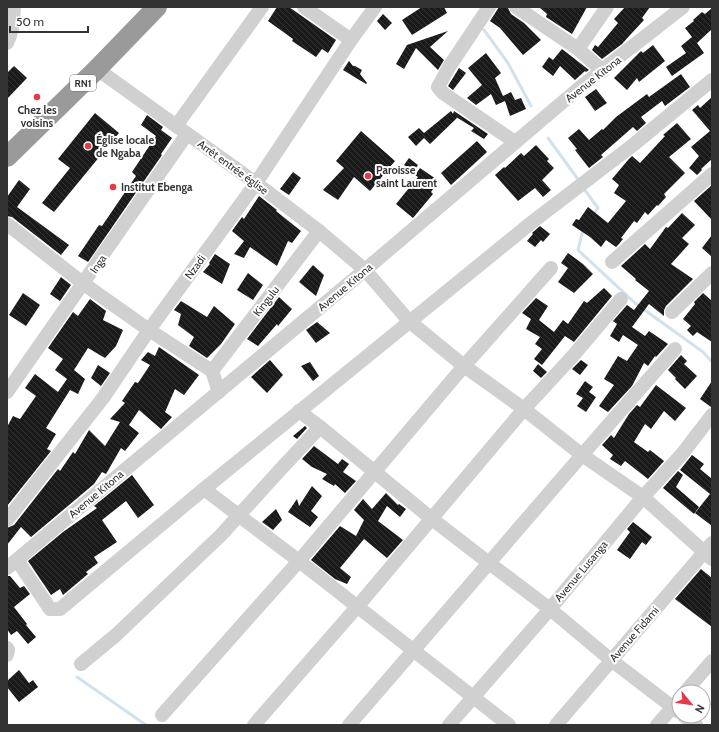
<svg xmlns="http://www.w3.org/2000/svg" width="719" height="732" viewBox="0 0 719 732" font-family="Cabin,sans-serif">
<defs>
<pattern id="building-back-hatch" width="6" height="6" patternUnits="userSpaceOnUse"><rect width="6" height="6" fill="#1a1a1a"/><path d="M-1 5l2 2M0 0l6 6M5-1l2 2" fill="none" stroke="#333"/></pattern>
</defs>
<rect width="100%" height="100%" fill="#fff"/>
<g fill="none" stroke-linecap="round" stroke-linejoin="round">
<g stroke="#cfe2ee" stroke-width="3">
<path d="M484,30L508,63L531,106"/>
<path d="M548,138L580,182"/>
<path d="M584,189L598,208L593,215"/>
<path d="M583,230L578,250L635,303L703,352L712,362"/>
<path d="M77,677L146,725"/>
</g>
</g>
<g fill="url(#building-back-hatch)">
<path d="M277,7H289L336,40L328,53L322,49L316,57L292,41L293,39L268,21Z"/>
<path d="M422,7H444L447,13L412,35L402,20Z"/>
<path d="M499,7L508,8L511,14L524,23L541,40L523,55L500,28L490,21Z"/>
<path d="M539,7H587L572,34L546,17L547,14Z"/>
<path d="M625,7H650L642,18L644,20L631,34L622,44L602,59L592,50L595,45L598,47L618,23L614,19Z"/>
<path d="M712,8V29L697,43L704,53L672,76L666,67L686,53L681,46L692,37L685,28L694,21L693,20L702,12L705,14Z"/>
<path d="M383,14L392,23L385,30L377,21Z"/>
<path d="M448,31L430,47L444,60L438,70L416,48L404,69L396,64L407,45Z"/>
<path d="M653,45L665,61L639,82L637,78L627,90L614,78L641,51L643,53Z"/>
<path d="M562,49L589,70L586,72L585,71L575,80L560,66L553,76L542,67L549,57L553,60Z"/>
<path d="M486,53L501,73L495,78L503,96L511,92L515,100L521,98L526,109L510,116L505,101L496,105L491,94L476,105L467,98L482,85L468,68Z"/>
<path d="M349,61L353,66H355L362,70L360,74L367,83L366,84L343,70Z"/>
<path d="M14,66L27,78L7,99V73Z"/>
<path d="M459,68L466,73L453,90L448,86Z"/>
<path d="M681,74L690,87L665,106L662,101L641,117L646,123L637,131L633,127L601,155L603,157L589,168L575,150L577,149L568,138L579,129L589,140L602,129L603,130L616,117L647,94L649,97Z"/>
<path d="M596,89L607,103L595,111L585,97Z"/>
<path d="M712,97V159L701,169L702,170L697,175L689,168L699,156L691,147L710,131L692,110L698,105L700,108Z"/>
<path d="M451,111L453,114L454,111L488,134L484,139L471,131L474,128L456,117L457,118L430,144L424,138L416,146L408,137L419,128L424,133Z"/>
<path d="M95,113L119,133L54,212L42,203L70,168L58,159Z"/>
<path d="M147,115L163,127L161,130L172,138L161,154L162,155L88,262L78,256L99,225L102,226L136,176L132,172L156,136L141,125Z"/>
<path d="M677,123L691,139L669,157L685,173L664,194L666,197L658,206L657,205L648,215L645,212L637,223L634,221L621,238L623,239L619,244L616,247L606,240L601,247L590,237L572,225L576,219L579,220L588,207L608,223L626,201L614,193L619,185L612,179L628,160L632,156L640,163L665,136L663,135Z"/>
<path d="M361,131L395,161L370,191L354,177L338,200L323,190L344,168L336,161Z"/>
<path d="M477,141L487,152L451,185L441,173Z"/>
<path d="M536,145L549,159L547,161L554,168L542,180L551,190L543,197L535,188L518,201L495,175L504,167L505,168L521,153L524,156Z"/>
<path d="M409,158L418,165L413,172L404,165Z"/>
<path d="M420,168L439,181L431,192L433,194L413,218L396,204L418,177L415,175Z"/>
<path d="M293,172L301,178L289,195L280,189Z"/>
<path d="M19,180L30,189L17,207L69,245L61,255L12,217L7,216V197Z"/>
<path d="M712,185V220L694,201Z"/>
<path d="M259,196L277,210L276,211L301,231L292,243L288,241L277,266L250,247L244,258L234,254L244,241L232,231L242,217L244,219Z"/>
<path d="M682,213L695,225L682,238L689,244L671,264L693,279L666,306L664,310V316L649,304L632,327L645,336L649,331L668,344L656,357L655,356L648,366L644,363L632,386L608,412L599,406L614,385L604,379L618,356L627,361L638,345L623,335L619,342L610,336L617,324L613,321L627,305L634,310L649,291L635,280L636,279L621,266L645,244L650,249L666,227L668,228Z"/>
<path d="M540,226L550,234L543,242L541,240L535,247L527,241L533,234L532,233Z"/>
<path d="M712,235V257L702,248Z"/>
<path d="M568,253L583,264L593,274L574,293L558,282L568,268L561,263Z"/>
<path d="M215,254L230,264L222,284L203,272L210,264L209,263Z"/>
<path d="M313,265L324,275L316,296L299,282Z"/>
<path d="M248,273L263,285L253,300L237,290Z"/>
<path d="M61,277L71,285L60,301L50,294Z"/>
<path d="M604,288L612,296L574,342L565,336L542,365L534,359L542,349L535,344L540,337L526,329L531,319L522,313L536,298L548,306L539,320L554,332L563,320L568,324L584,301L587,303Z"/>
<path d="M23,293L40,305L26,326L9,315Z"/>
<path d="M703,293L712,301V342L697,332L693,336L687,330L691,326L683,319L695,304L694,302Z"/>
<path d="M279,297L292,309L278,326L277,324L258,346L247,339Z"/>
<path d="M90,299L106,311L103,320L123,330L116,346L105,358L88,348L74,370L85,379L78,394L70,390L46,428L56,434L47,449L51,451L7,506V427L13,416L20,419L36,396L25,388L35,374L58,392L67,379L55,370L63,359L48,348L73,312L78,316Z"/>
<path d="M181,301L207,317L214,306L235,324L221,344L207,358L189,346L194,337L178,325L181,314L174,310Z"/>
<path d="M317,322L330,333L316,343L306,330Z"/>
<path d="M159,347L199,375L184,395L175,389L165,412L172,417L161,429L139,410L129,425L139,433L125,451L121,448L106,474L102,472L94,484L31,537L21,527L7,545V528L14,525L58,469L60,471L73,452L75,454L89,430L105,446L120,422L110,419L125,403L122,401L135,382L138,383L150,365L141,360L148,352L155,356Z"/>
<path d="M681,355L687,361L684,364L697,376L685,389L675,379L676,378L668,370Z"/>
<path d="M270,360L283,375L267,393L251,377Z"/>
<path d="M581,360L588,365L580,375L572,369Z"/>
<path d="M310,362L319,376L313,381L301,366Z"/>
<path d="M538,364L547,372L541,378L533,371Z"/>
<path d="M98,365L110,373L101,386L91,378Z"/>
<path d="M585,381L593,387L589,392L596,397L586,412L577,406L583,398L576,394Z"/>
<path d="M712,381V407H711L700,399Z"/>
<path d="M656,385L686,408L675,421L664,411L651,429L645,424L634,442L648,452L650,450L664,461L648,479L625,461L621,466L610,459L613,455L602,445L611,435L614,438L629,414L637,405L640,407Z"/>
<path d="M305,426L307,428L297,439L293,436Z"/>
<path d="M314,446L338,464L342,459L349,464L343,472L356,481L345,493L335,484L334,486L322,479L327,474L312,467L302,459Z"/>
<path d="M692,455L704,464L700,469L712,479V526L695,513L710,494L680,470Z"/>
<path d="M678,471L683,475L676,487L699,507L694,514L663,488Z"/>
<path d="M132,475L154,505L138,518L126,501L102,520L117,542L94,557L98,563L86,572L88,574L63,595L60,589L51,595L28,561L63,532L97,508L94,506Z"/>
<path d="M312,486L322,496L311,511L318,517L310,527L288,512L297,499L299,506Z"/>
<path d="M386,493L398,505L399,504L406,509L400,517L387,506L378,521L403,540L387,558L364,539L340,568L351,577L347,584L335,579L311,560L340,526L356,536L364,520L354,510L363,499L372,509Z"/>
<path d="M276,509L282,520L273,530L262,522Z"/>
<path d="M633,522L652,537L646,545L642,542L630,559L617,550L630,532L627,529Z"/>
<path d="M701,569L712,578V627L675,599Z"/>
<path d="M7,576H10L20,588L24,586L30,594L14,607L27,624L26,625L36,637L28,644L17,631L11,635L7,629Z"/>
<path d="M19,670L29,683L33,680L38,687L19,702L7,687V681Z"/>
</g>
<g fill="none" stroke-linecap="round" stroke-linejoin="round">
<g stroke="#d0d0d0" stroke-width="14">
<path d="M304,7L351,40"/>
<path d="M489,7L449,67L438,87L443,93L515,142"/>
<path d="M516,7L578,49L603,71"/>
<path d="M7,43C13,32 13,19 14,7"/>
<path d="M578,49L607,7"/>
<path d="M97,69L256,183L319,231L365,270L409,321L464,366L524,409L582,455L643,497L712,559"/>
<path d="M176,126L262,7"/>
<path d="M7,224L84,284L149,330L212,371L219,392"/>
<path d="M612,262L712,174"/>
<path d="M672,312L712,273"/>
<path d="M212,371L319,231"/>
<path d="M7,392L187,134"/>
<path d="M299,411L320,427L432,519L489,563L550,609L611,660L679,712"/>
<path d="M204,489L299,561L509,725"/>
<path d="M7,520L103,398L149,330L256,183L351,40L375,7"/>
<path d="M17,560L50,609H60L204,489L531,223L633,145L712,80"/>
<path d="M7,568L365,270L578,89L683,7"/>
<path d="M7,648L8,650L7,655"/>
<path d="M81,664L116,635L221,535L279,471L320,427"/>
<path d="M685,692L712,661"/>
<path d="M162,715L299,561L464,366L551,268"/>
<path d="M684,716L696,725"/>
<path d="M254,725L357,607L524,409L572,357L621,299"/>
<path d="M349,725L582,455L675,349"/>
<path d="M449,725L550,609L643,497L682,454L712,415"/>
<path d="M556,725L712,543"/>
<path d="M657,725L679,700"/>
</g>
<path stroke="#9a9a9a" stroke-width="20" d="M7,157L97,69L157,7"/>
</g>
<g fill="#e63946" stroke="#fff" stroke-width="1.5">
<circle cx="37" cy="97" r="4"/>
<circle cx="88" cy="146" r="4"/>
<circle cx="368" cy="176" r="4"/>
<circle cx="113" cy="187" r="4"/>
</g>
<g text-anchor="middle" stroke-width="4" stroke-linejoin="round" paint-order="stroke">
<rect fill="#fff" stroke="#707070" stroke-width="1" x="70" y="75" width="26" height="16" rx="3"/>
<g font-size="10" font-weight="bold" fill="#333">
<text x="83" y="87">RN1</text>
</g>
<g font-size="11" fill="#333" stroke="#fff">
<text transform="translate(593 79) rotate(-38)" y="4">Avenue Kitona</text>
<text transform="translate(233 167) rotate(36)" y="4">Arrêt entrée église</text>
<text transform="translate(98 264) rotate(-55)" y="4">Inga</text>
<text transform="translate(195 267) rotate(-54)" y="4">Nzadi</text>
<text transform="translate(345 287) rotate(-40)" y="4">Avenue Kitona</text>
<text transform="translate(266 301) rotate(-53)" y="4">Kingulu</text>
<text transform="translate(96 494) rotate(-40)" y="4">Avenue Kitona</text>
<text transform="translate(581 571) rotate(-50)" y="4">Avenue Lusanga</text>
<text transform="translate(634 634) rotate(-49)" y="4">Avenue Fidami</text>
</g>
<g font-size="11" font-weight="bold" fill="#333" stroke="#fff" text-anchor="start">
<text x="37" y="114" text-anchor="middle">Chez les<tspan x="37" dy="13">voisins</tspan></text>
<text x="96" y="144">Église locale<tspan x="96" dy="13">de Ngaba</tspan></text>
<text x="376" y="174">Paroisse<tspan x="376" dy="13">saint Laurent</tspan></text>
<text x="121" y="191">Institut Ebenga</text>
</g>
</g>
<rect width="719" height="732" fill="none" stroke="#333333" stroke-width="16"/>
<g transform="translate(691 704) rotate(119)"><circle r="19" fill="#ffffff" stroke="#adadad"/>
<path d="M0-3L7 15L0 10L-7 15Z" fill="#e63946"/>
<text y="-6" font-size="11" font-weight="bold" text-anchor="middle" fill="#333333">N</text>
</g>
<path d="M10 26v6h78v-6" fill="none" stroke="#333333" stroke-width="2"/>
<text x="16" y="26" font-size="12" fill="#333333" stroke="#ffffff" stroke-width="3" paint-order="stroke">50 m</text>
</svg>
